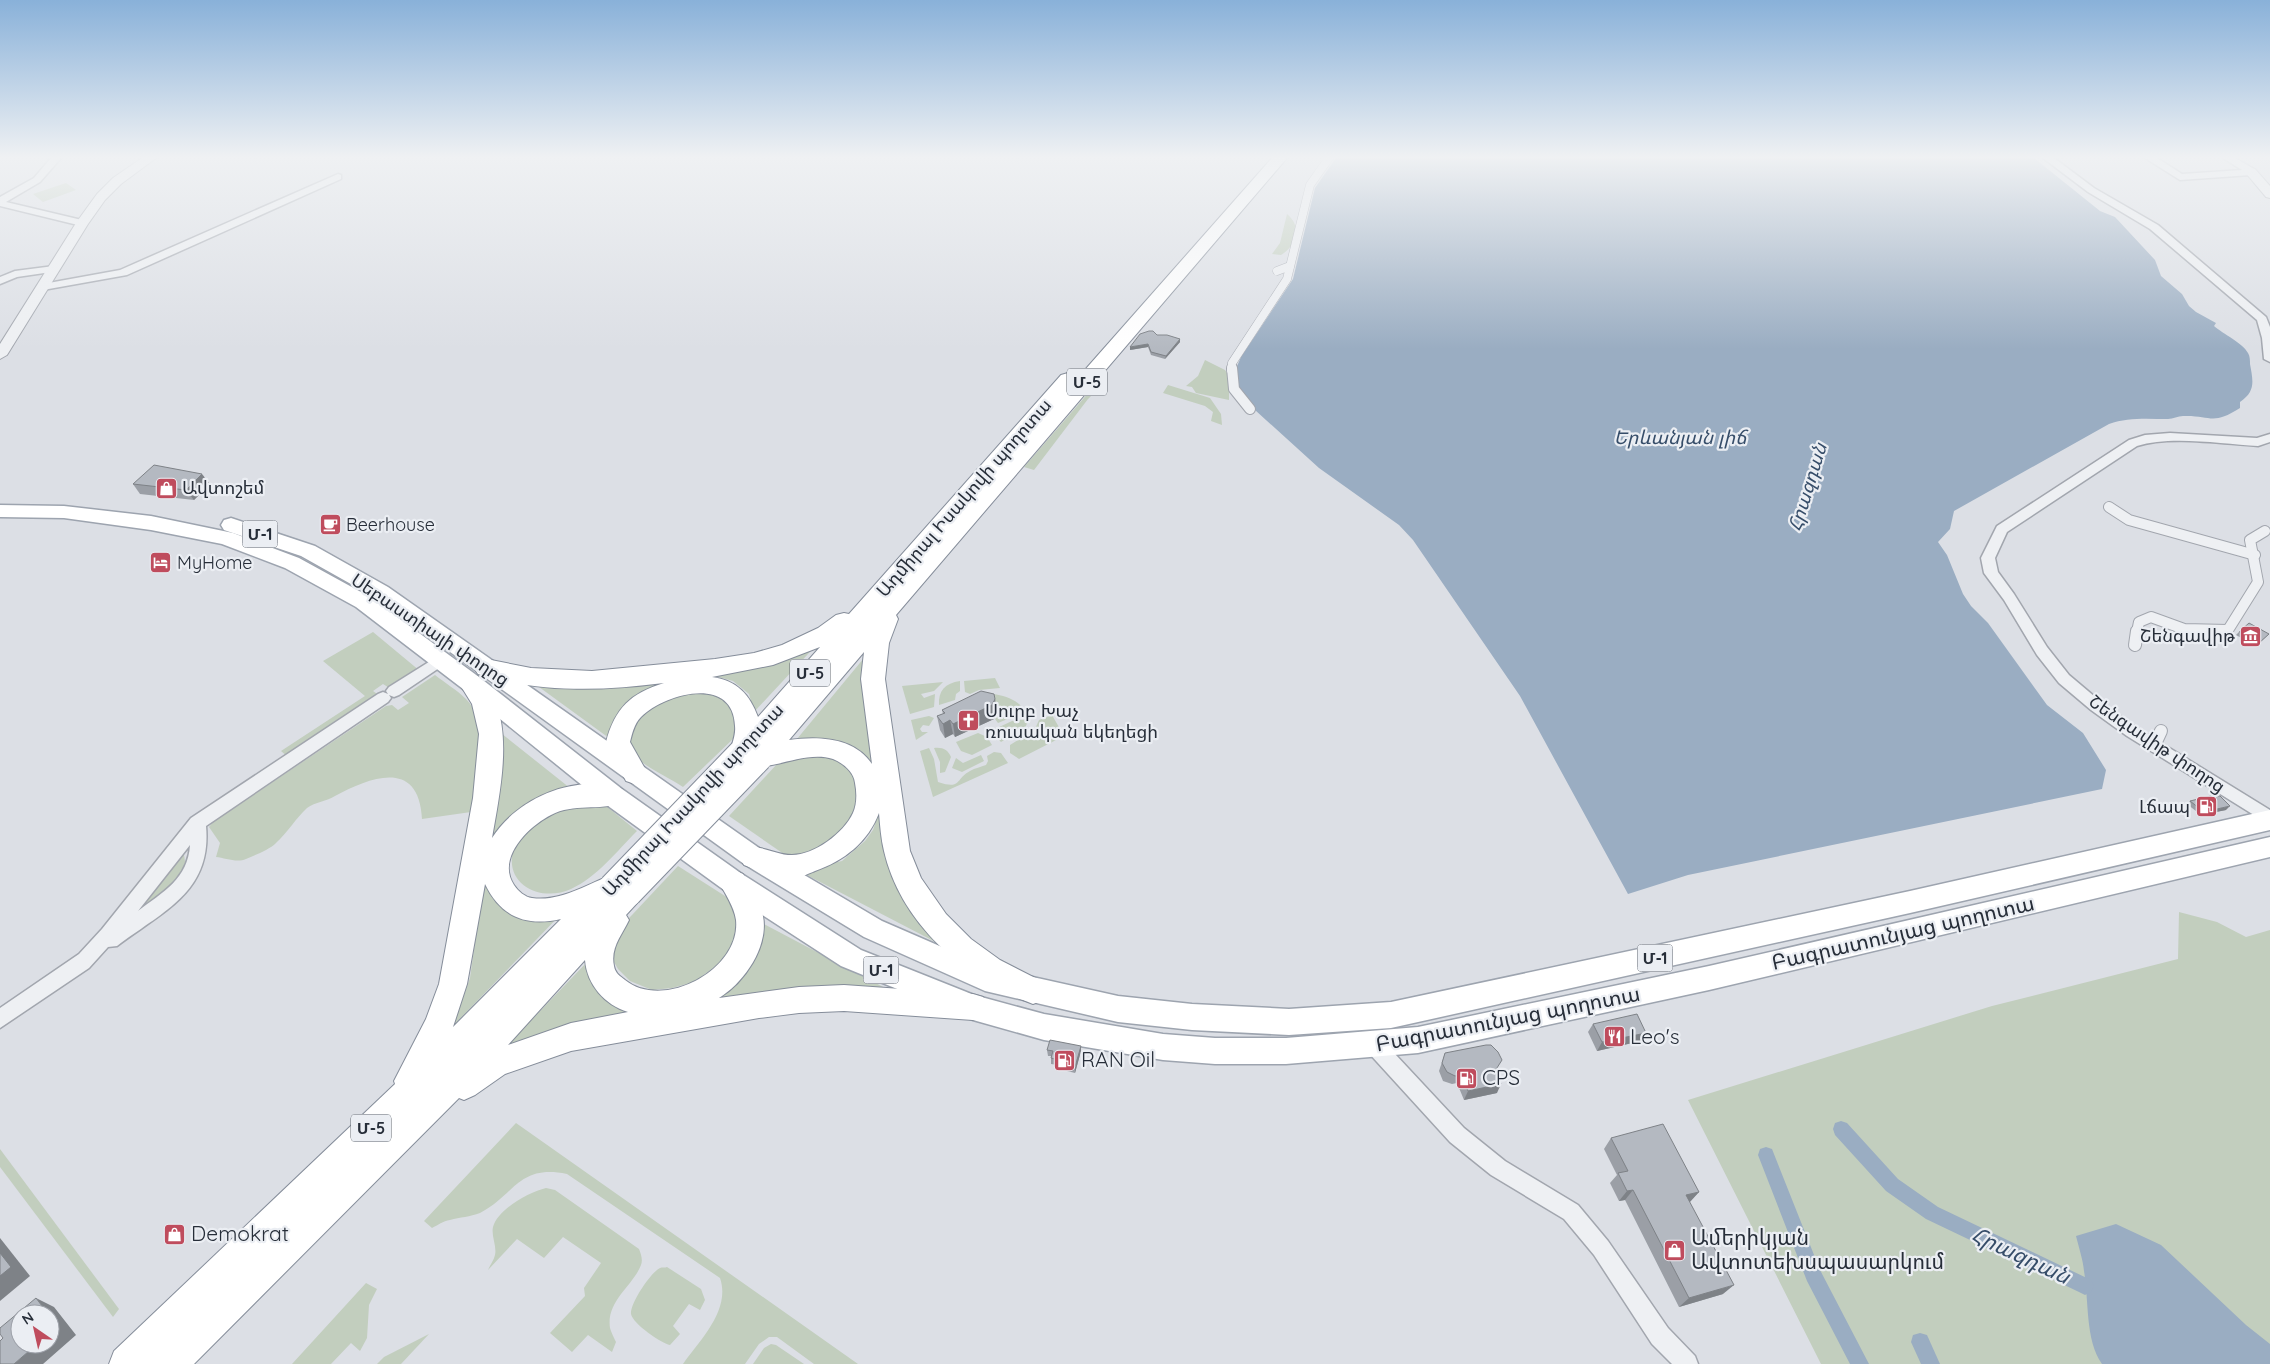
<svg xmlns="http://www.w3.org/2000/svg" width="2270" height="1364" viewBox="0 0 2270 1364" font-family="Quicksand,'Noto Sans Armenian',sans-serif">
<rect width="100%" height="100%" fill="#dcdfe5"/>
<g fill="#c2cebe">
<path d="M66,183L76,190L43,202L33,194Z"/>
<path d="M1287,214C1303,227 1296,246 1281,255L1272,254L1280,243Z"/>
<path d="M1205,360L1225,370L1229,376V400L1196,393L1192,387L1186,386L1198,376Z"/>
<path d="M1097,383L1103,384L1088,399L1034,470L1024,467Z"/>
<path d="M1168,385L1210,398L1221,414L1222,425L1211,421L1213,412L1205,406L1163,393Z"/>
<path d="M373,632L420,671L391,689L383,684L373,691L380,696L288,757L281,751L365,696L323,661Z"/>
<path d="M821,640L754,712L749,694L733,681L715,676L686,678L609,738L539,687L624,683Z"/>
<path d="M864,658L880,781L947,948L799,871L842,861L865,841L873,830L877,818L869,764L792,745Z"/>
<path d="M435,675C445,683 457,690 466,699C490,722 478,775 476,805L471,812L422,819C419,759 372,776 335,796C327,801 315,802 307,808C296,818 288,832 276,843C269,850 255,855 246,859C237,863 225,858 216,857L220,843L209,827L213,822L386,706L392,705L398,710L409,703L402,697Z"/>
<path d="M995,678L1000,688L979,690L970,694L965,692L964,681Z"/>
<path d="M960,681V691L956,694L955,700L939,705C938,691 945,683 960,681Z"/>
<path d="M943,682L934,691L921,694L924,698L935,694L934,707L910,714L902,686Z"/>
<path d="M687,692L718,694L740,716L734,738L683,787C671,779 646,767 637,758C620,740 639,715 655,704C664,698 677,695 687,692Z"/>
<path d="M993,694C1007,696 1021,701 1027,715L1010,718L998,723L995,719L1001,711L1000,707L993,703Z"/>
<path d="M1052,715L1060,729L1058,732L1062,737L1019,759L1010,753V745L1035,729L1039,720Z"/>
<path d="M929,716L934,718L929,726L923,725L920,729L922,732H928L916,740L911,720Z"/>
<path d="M1029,719L1025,728L1001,742L993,734L995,729L1012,721Z"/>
<path d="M497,730L570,788L543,799L489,883L563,912L453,1026L470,978L482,892Z"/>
<path d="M978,733L987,737L992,745L972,755L961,751L956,742Z"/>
<path d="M929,748L934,759L938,782C962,790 955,779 970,771C975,768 981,767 986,765L988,761L987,756L994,752L1001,753L1008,763L933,797L920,751Z"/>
<path d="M934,748C943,747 948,750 951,757L945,772L940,773V762Z"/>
<path d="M801,755L836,758L853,770L863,796L842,835L804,855L791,859L729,816L777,764Z"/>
<path d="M981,755L984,761L962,772L952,768L956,758L963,763Z"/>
<path d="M600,801L637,831C617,851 597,877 571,889C541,903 502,884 514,848C518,835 533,821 544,814C552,808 588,804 600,801Z"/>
<path d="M183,848L186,868L184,875L133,919Z"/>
<path d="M678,866L736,903L744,921L723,961L694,982L672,988L652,990L630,981L618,969L614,962L612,955L616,932Z"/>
<path d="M2179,912L2217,922L2246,937L2270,930V1364H1821L1688,1100L1992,1006L2178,959Z"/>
<path d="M758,921L904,998L873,993L491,1062L590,959V969L687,1006Z"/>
<path d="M516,1123L858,1364H814L777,1337H769L759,1344L745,1364H683C700,1340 731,1310 720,1278L567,1174C518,1164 515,1195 480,1213C470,1217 460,1217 450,1220C443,1221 438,1225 432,1228L424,1221Z"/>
<path d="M0,1149L119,1309L113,1317L0,1167Z"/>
<path d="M546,1188L555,1190L639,1249C641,1254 643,1260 641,1265C633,1286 606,1301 610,1328C611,1332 614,1338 616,1342L612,1352L588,1335L572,1352L550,1333L585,1296L584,1288L601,1263L563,1237L544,1258L517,1239L488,1270C490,1265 494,1260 495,1255C497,1246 491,1236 493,1227C498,1209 529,1192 546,1188Z"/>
<path d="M667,1267L701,1289L705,1300L700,1310L689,1304L673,1326L680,1334L670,1345C661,1343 633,1324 631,1314C630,1304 650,1273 660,1268C662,1267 665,1268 667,1267Z"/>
<path d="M366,1283L377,1289L369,1305L367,1338L360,1351L351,1343L331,1364H292Z"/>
<path d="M429,1334L401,1364H377L384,1357Z"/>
<path d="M771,1344L776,1345L804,1364H753L764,1348Z"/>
</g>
<g fill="#9aadc2">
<path d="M1336,158H2034L2100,211L2115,217L2155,260L2161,276L2182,294L2189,306L2196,312L2216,323L2214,326C2223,334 2243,343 2248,353C2250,356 2250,361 2250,364C2253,381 2256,391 2240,402V408C2212,426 2211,415 2183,416C2178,416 2173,419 2168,419C2148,419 2128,417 2109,424L1954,511L1950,529L1938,542L1947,555L1963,594L1971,606L1988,623L2047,705L2083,733L2106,770L2102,789L1688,875L1628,894L1520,696L1413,540L1399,525L1319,468L1255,410L1237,388L1235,371L1241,357L1293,279L1315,188Z"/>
<path d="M2116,1224L2161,1245L2246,1325L2270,1344V1364H2102C2085,1340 2089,1300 2084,1271C2083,1260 2079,1248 2076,1236Z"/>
</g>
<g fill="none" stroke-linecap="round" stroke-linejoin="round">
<g fill="#9aadc2" fill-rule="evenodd">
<path d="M1841,1121L1847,1123L1898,1179L1938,1207L2091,1280L2094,1286L2091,1292L2085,1295L2079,1292L1926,1219L1886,1191L1835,1135L1833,1129L1835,1123Z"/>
<path d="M1766,1147L1772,1149L1820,1270L1869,1364H1850L1807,1281L1758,1155L1760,1149Z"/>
<path d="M1920,1333L1927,1335L1940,1364H1921L1911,1342L1913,1335Z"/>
</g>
<defs>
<g id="pedestrian-far2">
<path d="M1277,271L1290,266"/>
<path d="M1231,370L1232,363L1287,279L1310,185L1329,158"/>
</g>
<g id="pedestrian-far1">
<path d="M1232,368L1234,389L1250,409"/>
<path d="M2109,507L2129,520L2255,555"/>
<path d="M2137,632L2139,622L2151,617L2184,629L2228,630L2258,582L2250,540L2265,531"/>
</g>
<g id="pedestrian">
<path d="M2135,645L2137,631"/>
<path d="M2154,746L2161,731"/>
</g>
<g id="minor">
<path d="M51,158H61L40,182L6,202L86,221V225L82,226L0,206V197L34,178Z"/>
<path d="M2043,158H2054L2094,188L2158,225L2266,317L2270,327V362L2264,359L2262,338L2257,320L2150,229L2088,192Z"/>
<path d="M2145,158H2157L2182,174L2242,170L2223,158H2235L2254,169L2256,172L2251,175L2180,180Z"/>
<path d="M338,174L341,175V179L127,275L43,290L38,287L43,284L120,270Z"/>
<path d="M54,266L59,269L58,271L17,277L0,284V277L15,271Z"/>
<path d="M2170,433L2257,438L2270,434V442L2258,446C2223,444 2170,435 2137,446L2007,532L1995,558L1998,572L2014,594L2047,647L2069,675L2101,702L2137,728L2270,810V825L2127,736L2091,710L2059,683L2037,655L2004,600L1984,573L1981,558L1997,526L2129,440L2145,435Z"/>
<path d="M440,655L445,656L447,660L445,664L399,695L394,697L389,695L391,698L388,702L206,826C212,892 163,911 117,946L108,947L89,968L0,1028V1008L79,954L102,929L191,818L378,694L383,692L388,694L386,691L389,687ZM190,845C188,879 163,892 138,911Z"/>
<path d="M1374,1036L1381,1039L1464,1128L1505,1161L1578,1205L1608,1241L1668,1328L1695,1356L1698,1364H1672L1652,1344L1594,1255L1564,1219L1491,1175L1450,1142L1367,1051L1365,1045L1367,1039Z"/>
</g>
<g id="tertiary">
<path d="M142,158H156L121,184L105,200L88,224L7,355L0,359V344L76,223L97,194L113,178Z"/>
<path d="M2251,168L2255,169L2270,186V198L2266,197L2245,172Z"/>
</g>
<g id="primary">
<path d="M0,505L64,506L151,516L233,533L299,558L370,597L479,677L622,789L742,874L861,950L974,995L1044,1014L1163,1034L1215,1038H1286L1418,1027L1709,966L2270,837V857L1709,990L1418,1053L1286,1064H1215L1163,1060L1044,1040L973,1020L841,966L724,890L604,803L463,689L356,607L285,568L222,544L151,530L64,518L0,517Z"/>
<path d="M231,518L315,546L388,587L762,850L882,921L988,967L1118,996L1192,1004L1289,1009L1391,1002L1910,891L2270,810V830L1910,913L1391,1028L1289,1035L1192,1030L1118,1022L985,991L864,937L744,864L374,597L301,556L224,530L221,525L224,520Z"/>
</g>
<g id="trunk">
<path d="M1272,158H1287L896,615L898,619L889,643L885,679L910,851L921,878L946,914L971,939L1000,960L1043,982L1048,991L1043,1000L1033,1004C965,979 901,924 884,851C881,839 880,825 879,813C868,842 844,861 815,871C808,874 800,878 792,878C776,878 759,870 744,865L740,857L744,849C760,843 774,855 792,855C814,855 844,833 853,813C857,804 857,793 855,783C854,772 843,763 833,759C804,750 771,772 750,765L748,760L742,762L733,759L730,752C732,743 736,735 735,726C733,674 664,694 641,717C634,724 632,734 630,742L648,774L644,781L635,784L626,781L606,742C615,708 631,693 664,683C602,691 539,693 478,674L474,668L478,662L486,659L531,668L592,671L715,659L754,653L782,645L818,628L836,615L844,613L849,614L1061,375L1068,373L1075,375L1076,380ZM820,647L758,717C750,695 737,680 712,677L773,665ZM864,652L861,679L872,764C854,737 818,736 789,740Z"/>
<path d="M471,674L479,677C485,685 493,694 496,703C511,742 499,798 492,838C517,798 576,773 622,789L626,796L622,803C599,811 574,803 551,815C529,826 496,858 514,885C518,891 525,897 532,898C561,902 587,884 612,875L622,879L624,883L629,881L639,885L643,893L639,901L626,915L629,920C622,935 610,948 614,966C615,973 620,976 625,980C663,1011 741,970 736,920C734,906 725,894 719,882L723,874L733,870L743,874C750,887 760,901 763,916C769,947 744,983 719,998L799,987L844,985L973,994L983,997L988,1007L983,1017L973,1020L844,1011L799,1013L759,1018L571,1051L505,1074L475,1095L464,1100L459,1098L194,1364H109L114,1351L395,1084L394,1081L426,1019L439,984L473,798L479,734L472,704L459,683L463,677ZM485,884C501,917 526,927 561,919L453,1027L467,984ZM585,960C587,985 605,1005 628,1012L571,1023L508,1045Z"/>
</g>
</defs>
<use href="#pedestrian-far2" stroke="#a2a6ae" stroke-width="9"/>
<use href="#pedestrian-far1" stroke="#a2a6ae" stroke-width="12"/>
<use href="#pedestrian" stroke="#a2a6ae" stroke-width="14"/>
<use href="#minor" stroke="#a2a6ae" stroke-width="3"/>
<use href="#tertiary" stroke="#a2a6ae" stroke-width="2"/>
<use href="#primary" stroke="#9da4af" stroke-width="3"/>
<use href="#trunk" stroke="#858d9a" stroke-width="2"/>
<use href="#pedestrian-far2" stroke="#eef0f3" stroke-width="8"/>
<use href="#pedestrian-far1" stroke="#eef0f3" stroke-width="10"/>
<use href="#pedestrian" stroke="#eef0f3" stroke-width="12"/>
<use href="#minor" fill="#eef0f3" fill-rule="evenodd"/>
<use href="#tertiary" fill="#eef0f3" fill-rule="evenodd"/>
<use href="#primary" fill="#fff" fill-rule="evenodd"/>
<use href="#trunk" fill="#fff" fill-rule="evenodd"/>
<defs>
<g id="trunk-bridge">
<path d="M612,887L742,752"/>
<path d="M629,893L759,758"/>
</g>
</defs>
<use href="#trunk-bridge" stroke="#858d9a" stroke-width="28" stroke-linecap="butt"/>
<use href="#trunk-bridge" stroke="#fff" stroke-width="26"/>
</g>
<g fill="#9b9fa6">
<path d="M1157,335L1180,339V342L1165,359L1151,355L1148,347L1130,350Z"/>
<path d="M133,484H210L194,500L140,494Z"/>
<path d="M2239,632L2269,634L2256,646L2236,635Z"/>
<path d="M995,699L997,713L994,719L955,737L953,734L945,738L940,730L937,716L943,714L942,710Z"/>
<path d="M2190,801L2226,810L2201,815L2187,804Z"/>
<path d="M1593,1024L1646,1033L1641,1041L1597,1051L1588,1032Z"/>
<path d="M1081,1046V1051L1075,1073L1059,1069L1058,1065L1051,1064V1056H1048L1047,1050Z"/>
<path d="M1445,1053L1496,1072L1497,1093L1464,1100L1457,1083L1452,1084L1443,1081L1439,1071Z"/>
<path d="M1611,1138L1699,1192L1689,1202L1723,1294L1679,1307L1625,1200L1619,1201L1610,1183L1617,1175L1604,1149Z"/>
</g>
<g fill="#7e8287">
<path d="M1180,339V342L1165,359L1166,356Z"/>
<path d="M1148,344V347L1130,350V347Z"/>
<path d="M202,474L210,484L194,500L186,490Z"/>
<path d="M995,699L997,713L994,719L955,737L953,724Z"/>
<path d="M950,720L953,734L945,738L943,724Z"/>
<path d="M2230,806L2226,810L2201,815L2204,812Z"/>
<path d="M1646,1033L1641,1041L1597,1051L1602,1042Z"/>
<path d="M1081,1046V1051L1075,1073V1067Z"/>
<path d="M1501,1084L1497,1093L1464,1100L1468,1091Z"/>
<path d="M1633,1190L1625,1200L1619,1201L1627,1191Z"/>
<path d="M1699,1192L1690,1202L1677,1205L1686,1195Z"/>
<path d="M0,1238L30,1276L0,1301Z"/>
<path d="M1734,1285L1723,1294L1679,1307L1689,1298Z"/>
<path d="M36,1298L54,1307L76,1335L43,1364H14L37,1344H50V1314H48Z"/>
</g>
<g fill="#b4b9c1" stroke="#7e8287">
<path d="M1149,331H1153L1157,335H1167L1180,339L1166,356L1151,352L1148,344L1130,347L1140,334Z"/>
<path d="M154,465L202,474L186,490L133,484Z"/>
<path d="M2249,623L2269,634L2259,643L2239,632Z"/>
<path d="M981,691L994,694L995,699L992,705L953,724L950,720L943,724L937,716L945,713L942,710Z"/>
<path d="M2211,796H2220L2230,806L2204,812L2190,801Z"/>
<path d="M1637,1014L1646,1033L1602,1042L1593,1024Z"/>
<path d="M1050,1040L1081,1046L1075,1067L1058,1064L1059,1060L1051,1058L1053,1051L1047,1050Z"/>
<path d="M1486,1045H1491L1498,1052L1502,1060L1495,1071L1501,1084L1468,1091L1461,1075L1455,1076L1447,1072L1442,1063L1445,1053Z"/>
<path d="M1663,1124L1699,1192L1686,1195L1734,1285L1689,1298L1633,1190L1627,1191L1618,1173L1628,1171L1611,1138Z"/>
<path d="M0,1253L11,1267L0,1276Z"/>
<path d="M36,1298L48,1314H20V1344H37L14,1364H0V1341L3,1338L0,1334V1328Z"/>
<path d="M50,1317L58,1327L50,1333Z"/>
</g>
<linearGradient id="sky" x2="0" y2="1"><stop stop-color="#89b1d9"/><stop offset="0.45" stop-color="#eff1f3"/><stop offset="1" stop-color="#eff1f3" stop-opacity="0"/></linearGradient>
<rect width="2270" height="349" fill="url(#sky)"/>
<defs>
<symbol id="shop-square" viewBox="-11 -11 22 22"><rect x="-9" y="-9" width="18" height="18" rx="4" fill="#bf4c5d" stroke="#ebeef3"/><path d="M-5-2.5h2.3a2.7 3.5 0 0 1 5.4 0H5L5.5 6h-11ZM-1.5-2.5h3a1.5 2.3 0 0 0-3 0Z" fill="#fff"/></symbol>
<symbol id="cafe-square" viewBox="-11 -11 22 22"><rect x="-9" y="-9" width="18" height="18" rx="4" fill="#bf4c5d" stroke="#ebeef3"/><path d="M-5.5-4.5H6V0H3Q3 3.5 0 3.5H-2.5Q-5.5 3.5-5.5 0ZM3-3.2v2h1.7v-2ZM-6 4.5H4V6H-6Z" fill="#fff"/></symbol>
<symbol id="hotel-square" viewBox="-11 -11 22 22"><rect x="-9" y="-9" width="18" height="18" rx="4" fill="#bf4c5d" stroke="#ebeef3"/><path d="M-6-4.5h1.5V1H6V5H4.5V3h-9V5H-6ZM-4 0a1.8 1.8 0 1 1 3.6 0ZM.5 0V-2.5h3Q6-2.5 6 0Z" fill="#fff"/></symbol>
<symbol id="museum-square" viewBox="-11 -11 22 22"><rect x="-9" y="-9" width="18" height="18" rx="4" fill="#bf4c5d" stroke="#ebeef3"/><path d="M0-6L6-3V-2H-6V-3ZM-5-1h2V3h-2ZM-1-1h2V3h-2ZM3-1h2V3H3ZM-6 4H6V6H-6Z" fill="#fff"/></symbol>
<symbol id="church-square" viewBox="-11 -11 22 22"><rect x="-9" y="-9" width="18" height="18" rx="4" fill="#bf4c5d" stroke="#ebeef3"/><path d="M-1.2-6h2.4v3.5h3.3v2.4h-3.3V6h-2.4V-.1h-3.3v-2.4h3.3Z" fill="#fff"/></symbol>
<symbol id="fuel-square" viewBox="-11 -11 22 22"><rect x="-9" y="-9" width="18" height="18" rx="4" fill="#bf4c5d" stroke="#ebeef3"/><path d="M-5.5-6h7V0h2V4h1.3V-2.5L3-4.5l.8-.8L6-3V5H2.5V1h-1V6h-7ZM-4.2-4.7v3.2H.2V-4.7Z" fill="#fff"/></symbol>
<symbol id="restaurant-square" viewBox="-11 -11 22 22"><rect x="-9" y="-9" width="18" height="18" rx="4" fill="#bf4c5d" stroke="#ebeef3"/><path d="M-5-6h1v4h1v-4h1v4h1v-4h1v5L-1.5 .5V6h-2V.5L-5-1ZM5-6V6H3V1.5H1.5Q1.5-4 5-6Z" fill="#fff"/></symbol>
</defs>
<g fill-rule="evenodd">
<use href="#shop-square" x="154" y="476" width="25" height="25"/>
<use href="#cafe-square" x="318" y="512" width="25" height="25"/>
<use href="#hotel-square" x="148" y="550" width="25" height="25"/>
<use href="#museum-square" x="2238" y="624" width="25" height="25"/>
<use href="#church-square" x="956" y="708" width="25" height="25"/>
<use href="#fuel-square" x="2194" y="794" width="25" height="25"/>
<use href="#restaurant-square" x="1602" y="1024" width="25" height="25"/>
<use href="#fuel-square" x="1052" y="1048" width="25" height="25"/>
<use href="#fuel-square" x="1454" y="1066" width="25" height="25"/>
<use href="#shop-square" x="162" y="1222" width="25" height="25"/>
<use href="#shop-square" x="1662" y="1238" width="25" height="25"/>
</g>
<g text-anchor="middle" stroke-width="4.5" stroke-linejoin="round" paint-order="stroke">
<g fill="#ebeef3" stroke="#626871" stroke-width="1">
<rect x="1067" y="368.5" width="40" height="27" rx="4"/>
<rect x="242.5" y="520.5" width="35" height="27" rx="4"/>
<rect x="790" y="659.5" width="40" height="27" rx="4"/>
<rect x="1637.5" y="944.5" width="35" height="27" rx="4"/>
<rect x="863.5" y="956.5" width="35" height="27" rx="4"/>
<rect x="351" y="1114.5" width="40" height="27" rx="4"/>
</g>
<g font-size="16" font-weight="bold" fill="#272e39">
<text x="1087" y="388">Մ-5</text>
<text x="260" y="540">Մ-1</text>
<text x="810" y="679">Մ-5</text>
<text x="1655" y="964">Մ-1</text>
<text x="881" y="976">Մ-1</text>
<text x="371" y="1134">Մ-5</text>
</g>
<g font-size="18" fill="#272e39" stroke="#ebeef3" text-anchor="start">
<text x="182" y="494">Ավտոշեմ</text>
<text x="346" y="531">Beerhouse</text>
<text x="177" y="569">MyHome</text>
<text x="2235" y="642" text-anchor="end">Շենգավիթ</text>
<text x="985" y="717">Սուրբ Խաչ<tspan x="985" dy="21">ռուսական եկեղեցի</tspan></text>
<text x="2190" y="813" text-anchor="end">Լճապ</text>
</g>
<g font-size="18" fill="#272e39" stroke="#ebeef3">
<text transform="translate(964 498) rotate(-49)" y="6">Ադմիրալ Իսակովի պողոտա</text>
<text transform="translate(430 630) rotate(34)" y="6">Սեբաստիայի փողոց</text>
<text transform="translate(2157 744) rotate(34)" y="6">Շենգավիթ փողոց</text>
<text transform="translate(693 800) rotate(-47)" y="6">Ադմիրալ Իսակովի պողոտա</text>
</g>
<g font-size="19" font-style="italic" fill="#364d69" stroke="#ebeef3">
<text x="1680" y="444">Երևանյան լիճ</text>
<text transform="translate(1807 487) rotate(-73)" y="7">Հրազդան</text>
</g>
<g font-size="21" fill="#272e39" stroke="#ebeef3">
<text transform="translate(1903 933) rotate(-13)" y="7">Բագրատունյաց պողոտա</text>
<text transform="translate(1508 1019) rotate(-11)" y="7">Բագրատունյաց պողոտա</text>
</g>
<g font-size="21" fill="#272e39" stroke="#ebeef3" text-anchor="start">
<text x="1630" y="1044">Leo's</text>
<text x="1081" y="1067">RAN Oil</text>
<text x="1482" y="1085">CPS</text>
<text x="191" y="1241">Demokrat</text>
<text x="1691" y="1245">Ամերիկյան<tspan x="1691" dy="24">Ավտոտեխսպասարկում</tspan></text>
</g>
<g font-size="22" font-style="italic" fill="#364d69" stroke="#ebeef3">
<text transform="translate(2021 1255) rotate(25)" y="8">Հրազդան</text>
</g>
</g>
<g transform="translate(35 1329) rotate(326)"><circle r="24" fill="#ebeef3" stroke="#9da1a9"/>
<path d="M0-4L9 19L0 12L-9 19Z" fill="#bf4c5d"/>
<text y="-8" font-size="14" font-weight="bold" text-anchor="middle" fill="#272e39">N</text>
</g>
</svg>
